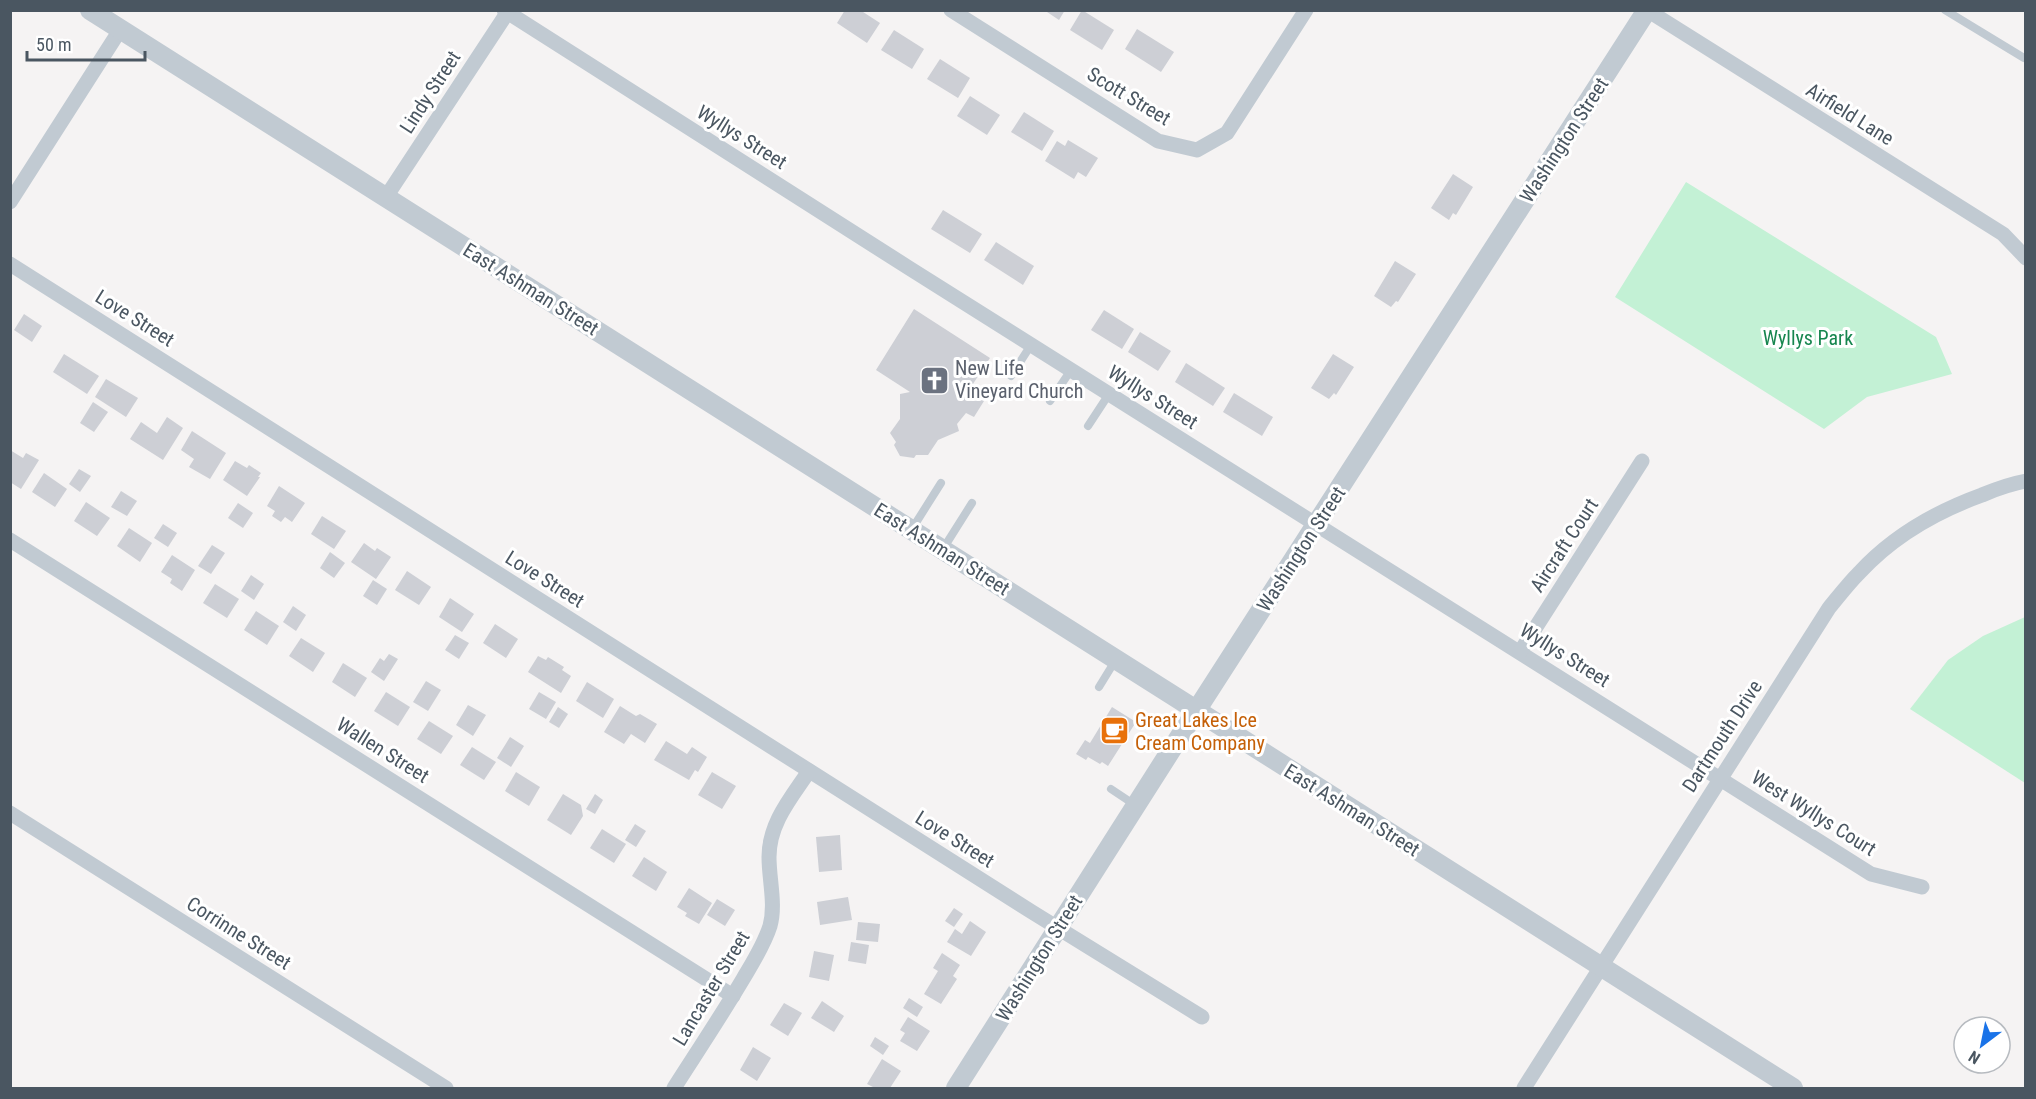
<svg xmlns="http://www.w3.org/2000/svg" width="2036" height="1099" viewBox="0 0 2036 1099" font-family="'Roboto Condensed',sans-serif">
<rect width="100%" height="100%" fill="#f5f3f3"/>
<g fill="#c3f1d5">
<path d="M1686,182L1936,337L1952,374L1867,397L1824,429L1615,297Z"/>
<path d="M2025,617H2026L2025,783L1910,709L1948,660L1983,636Z"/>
</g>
<g fill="#cdcfd5">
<path d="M845,10H860L880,23L867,43L837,23Z"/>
<path d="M1044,10H1065L1059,20Z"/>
<path d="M1082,10L1114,30L1102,50L1070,30Z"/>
<path d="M1137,29L1174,52L1161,72L1125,49Z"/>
<path d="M894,30L924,49L912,69L881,50Z"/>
<path d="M940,59L970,78L958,98L927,79Z"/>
<path d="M970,96L1000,115L987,135L957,116Z"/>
<path d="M1024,112L1054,131L1042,151L1011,132Z"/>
<path d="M1068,140L1098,158L1086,177L1078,172L1074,179L1045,161L1057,141L1065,146Z"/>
<path d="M1453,174L1473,187L1456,215L1453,213L1449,220L1431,208Z"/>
<path d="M943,210L982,234L970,253L931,229Z"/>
<path d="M996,242L1034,266L1023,285L984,260Z"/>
<path d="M1395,261L1416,274L1398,302L1396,301L1391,307L1374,296Z"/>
<path d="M914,309L990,358L969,390L984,401L974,417L966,413L957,424L959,431L938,440L928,455H916L914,458L900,456L894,445L896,442L890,433L900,419V394L910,392L876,370Z"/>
<path d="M1104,310L1134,329L1122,349L1091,330Z"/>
<path d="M24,314L42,326L32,342L14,330Z"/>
<path d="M1140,332L1171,351L1158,371L1128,352Z"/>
<path d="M64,354L99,376L87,394L53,372Z"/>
<path d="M1333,354L1354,367L1336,395L1334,393L1329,399L1311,388Z"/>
<path d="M1186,363L1225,388L1213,406L1175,382Z"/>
<path d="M106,379L138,398L126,417L95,397Z"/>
<path d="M1234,393L1273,417L1262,436L1223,412Z"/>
<path d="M93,402L108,412L94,432L80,423Z"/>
<path d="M167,417L183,428L163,460L130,439L141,422L157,433Z"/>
<path d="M192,431L226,453L210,479L189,467L194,459L181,450Z"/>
<path d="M10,450L23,458L26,453L39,460L21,489L10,482Z"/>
<path d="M235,461L247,468L249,465L261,473L258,477H260L247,496L223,480Z"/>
<path d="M79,469L91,476L80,492L69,484Z"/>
<path d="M44,473L67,489L55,507L32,492Z"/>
<path d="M279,486L305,503L292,522L285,517L281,522L272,516L275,511L267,506Z"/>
<path d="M121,491L137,501L127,516L111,507Z"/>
<path d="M86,502L110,518L97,536L74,521Z"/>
<path d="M238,503L253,513L243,528L228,518Z"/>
<path d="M322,516L346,531L334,549L311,534Z"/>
<path d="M163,524L177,533L168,547L154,538Z"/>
<path d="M129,528L152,543L140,562L117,546Z"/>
<path d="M364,543L375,551L377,548L391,557L376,579L351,562Z"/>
<path d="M212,545L225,553L211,574L198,566Z"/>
<path d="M330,552L345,563L334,578L320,568Z"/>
<path d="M172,555L195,570L182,591L170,583L172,579L161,572Z"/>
<path d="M407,571L431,587L419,605L395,590Z"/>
<path d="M251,575L264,584L254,600L241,591Z"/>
<path d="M373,580L387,589L377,605L363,596Z"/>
<path d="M215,584L239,599L227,618L203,603Z"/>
<path d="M450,598L474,614L462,632L439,617Z"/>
<path d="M293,606L306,615L296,631L283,622Z"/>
<path d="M256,611L279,626L267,645L244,630Z"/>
<path d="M495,624L518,639L506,658L483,643Z"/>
<path d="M455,635L469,643L459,659L445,650Z"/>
<path d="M301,638L325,653L313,672L289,656Z"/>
<path d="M389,654L398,659L384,681L371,672L380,658L384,661Z"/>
<path d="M538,656L546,660L548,657L564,667L562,670L571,676L561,693L528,672Z"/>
<path d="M343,663L367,678L355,697L332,682Z"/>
<path d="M426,681L441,690L428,711L413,702Z"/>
<path d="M587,682L614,699L603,718L576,701Z"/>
<path d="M386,692L410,707L398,726L374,711Z"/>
<path d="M539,692L556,702L546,719L529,709Z"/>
<path d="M468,705L486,715L473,736L456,725Z"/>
<path d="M620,706L636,716L640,714L657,724L645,743L631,734L624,744L604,732Z"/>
<path d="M558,707L568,714L559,728L549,722Z"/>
<path d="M1112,707L1136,722L1108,766L1102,762L1100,764L1088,757L1086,760L1076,754L1085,740L1090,743Z"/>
<path d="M429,721L453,736L441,754L417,739Z"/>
<path d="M510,737L524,746L511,767L497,758Z"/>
<path d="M666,741L687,754L692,747L707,757L698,772L695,770L689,780L654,760Z"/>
<path d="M472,747L496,762L484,780L460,765Z"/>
<path d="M516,772L540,787L529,806L505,791Z"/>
<path d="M712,772L736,786L722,809L698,795Z"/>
<path d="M563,794L581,805L583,816L571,835L547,820Z"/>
<path d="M595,794L603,800L595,814L586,809Z"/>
<path d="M635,824L646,831L636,847L625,840Z"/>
<path d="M602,829L626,844L614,863L590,848Z"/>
<path d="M840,835L842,870L819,872L816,837Z"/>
<path d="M644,857L667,872L656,891L632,876Z"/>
<path d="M689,888L712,903L699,924L685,916L687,913L677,907Z"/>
<path d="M848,897L852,920L820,925L817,902Z"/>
<path d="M717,899L735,910L725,926L707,915Z"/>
<path d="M954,908L963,914L954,927L945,921Z"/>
<path d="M970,921L986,932L971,956L947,942L955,929L962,934Z"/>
<path d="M858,922L880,924L878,942L856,940Z"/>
<path d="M851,942L869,945L866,964L848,961Z"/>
<path d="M814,951L834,955L829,981L809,977Z"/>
<path d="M942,953L960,965L953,976L957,979L941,1004L924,994L938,971L933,968Z"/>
<path d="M909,998L923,1007L917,1017L903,1008Z"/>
<path d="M822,1001L844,1016L834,1032L811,1018Z"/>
<path d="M784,1003L802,1013L788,1036L770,1025Z"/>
<path d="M908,1017L930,1031L917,1051L900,1041L905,1033L900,1030Z"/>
<path d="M875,1037L889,1046L883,1055L870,1046Z"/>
<path d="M753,1047L771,1058L757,1081L740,1070Z"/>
<path d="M882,1059L901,1071L890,1088H875L867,1084Z"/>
</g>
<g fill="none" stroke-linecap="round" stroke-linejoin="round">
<g stroke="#c1cad2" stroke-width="8">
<path d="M1945,10L2024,58"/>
<path d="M1011,376L1031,345"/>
<path d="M1050,401L1071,370"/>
<path d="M1088,426L1109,394"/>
<path d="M912,529L941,483"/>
<path d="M943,549L972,503"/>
<path d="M1099,687L1115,661"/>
<path d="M1111,789L1135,805"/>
</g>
<g stroke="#c1cad2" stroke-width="15">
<path d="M504,10L909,268L1871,874L1922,887"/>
<path d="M951,10L1158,141L1197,150L1227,133L1306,10"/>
<path d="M1647,10L2003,234L2026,258"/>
<path d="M386,197L509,10"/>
<path d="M10,202L120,30"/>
<path d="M10,264L1032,912L1202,1017"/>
<path d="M10,540L733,996"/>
<path d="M1520,652L1642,461"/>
<path d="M10,813L446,1088"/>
<path d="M674,1088C697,1052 721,1016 743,979C753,962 764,945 770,926C776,904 769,880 769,857C769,823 791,798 809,771"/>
<path d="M1524,1088L1829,608C1839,596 1848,584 1859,573C1893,536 1935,512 1982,495C1996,489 2010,484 2026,481"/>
</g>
<g stroke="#c1cad2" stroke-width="20">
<path d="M90,10L1793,1088"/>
<path d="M956,1088L1196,711L1647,10"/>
</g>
</g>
<defs>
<symbol id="church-square" viewBox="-11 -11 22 22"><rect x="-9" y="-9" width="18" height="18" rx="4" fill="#6b7280" stroke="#fff"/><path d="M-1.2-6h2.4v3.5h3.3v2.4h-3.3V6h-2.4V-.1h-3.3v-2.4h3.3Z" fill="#fff"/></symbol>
<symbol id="cafe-square" viewBox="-11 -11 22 22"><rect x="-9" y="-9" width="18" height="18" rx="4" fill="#e8710a" stroke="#fff"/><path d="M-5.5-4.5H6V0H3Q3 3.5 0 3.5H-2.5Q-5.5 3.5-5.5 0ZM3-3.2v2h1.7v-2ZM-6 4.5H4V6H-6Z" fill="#fff"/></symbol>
</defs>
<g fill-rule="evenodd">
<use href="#church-square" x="918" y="364" width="33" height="33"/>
<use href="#cafe-square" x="1098" y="714" width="33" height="33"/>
</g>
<g text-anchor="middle" stroke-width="6" stroke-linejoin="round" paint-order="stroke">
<g font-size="20" fill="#4a5661" stroke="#fff">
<text transform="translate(430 92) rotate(-57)" y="7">Lindy Street</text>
<text transform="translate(1129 96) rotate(31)" y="7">Scott Street</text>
<text transform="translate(1850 114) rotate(32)" y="7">Airfield Lane</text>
<text transform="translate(742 137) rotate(32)" y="7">Wyllys Street</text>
<text transform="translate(1564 140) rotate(-57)" y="7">Washington Street</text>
<text transform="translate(531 289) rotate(32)" y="7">East Ashman Street</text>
<text transform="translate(135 318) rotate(32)" y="7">Love Street</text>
<text transform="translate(1153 397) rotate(32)" y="7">Wyllys Street</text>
<text transform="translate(1564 545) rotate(-57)" y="7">Aircraft Court</text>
<text transform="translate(942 549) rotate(32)" y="7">East Ashman Street</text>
<text transform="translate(1301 549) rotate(-57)" y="7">Washington Street</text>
<text transform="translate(545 579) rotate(32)" y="7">Love Street</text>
<text transform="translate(1565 655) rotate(32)" y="7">Wyllys Street</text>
<text transform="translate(1722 736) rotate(-57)" y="7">Dartmouth Drive</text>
<text transform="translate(383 750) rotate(32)" y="7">Wallen Street</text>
<text transform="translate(1352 810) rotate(32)" y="7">East Ashman Street</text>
<text transform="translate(1814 813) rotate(32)" y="7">West Wyllys Court</text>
<text transform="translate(955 839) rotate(32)" y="7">Love Street</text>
<text transform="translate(239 933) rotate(32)" y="7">Corrinne Street</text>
<text transform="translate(1039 958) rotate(-58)" y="7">Washington Street</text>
<text transform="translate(711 988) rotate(-59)" y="7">Lancaster Street</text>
</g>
<g font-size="20" fill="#17864f" stroke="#fff">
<text x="1808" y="345">Wyllys Park</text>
</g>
<g font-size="20" fill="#5b616d" stroke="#fff" text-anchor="start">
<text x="955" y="375">New Life<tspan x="955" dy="23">Vineyard Church</tspan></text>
</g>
<g font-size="20" fill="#c56008" stroke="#fff" text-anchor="start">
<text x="1135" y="727">Great Lakes Ice<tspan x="1135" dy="23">Cream Company</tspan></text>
</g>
</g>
<rect width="2036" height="1099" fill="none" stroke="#4a5661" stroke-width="24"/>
<g transform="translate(1982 1045) rotate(212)"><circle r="28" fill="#ffffff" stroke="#b7bbc0" stroke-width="1.5"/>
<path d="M0-4.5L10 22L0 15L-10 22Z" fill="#1a73e8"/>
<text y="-9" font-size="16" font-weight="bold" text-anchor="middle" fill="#4a5661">N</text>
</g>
<path d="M27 51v9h118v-9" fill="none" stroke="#4a5661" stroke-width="3"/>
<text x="36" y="51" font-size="18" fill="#4a5661" stroke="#ffffff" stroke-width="4.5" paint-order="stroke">50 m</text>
</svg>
